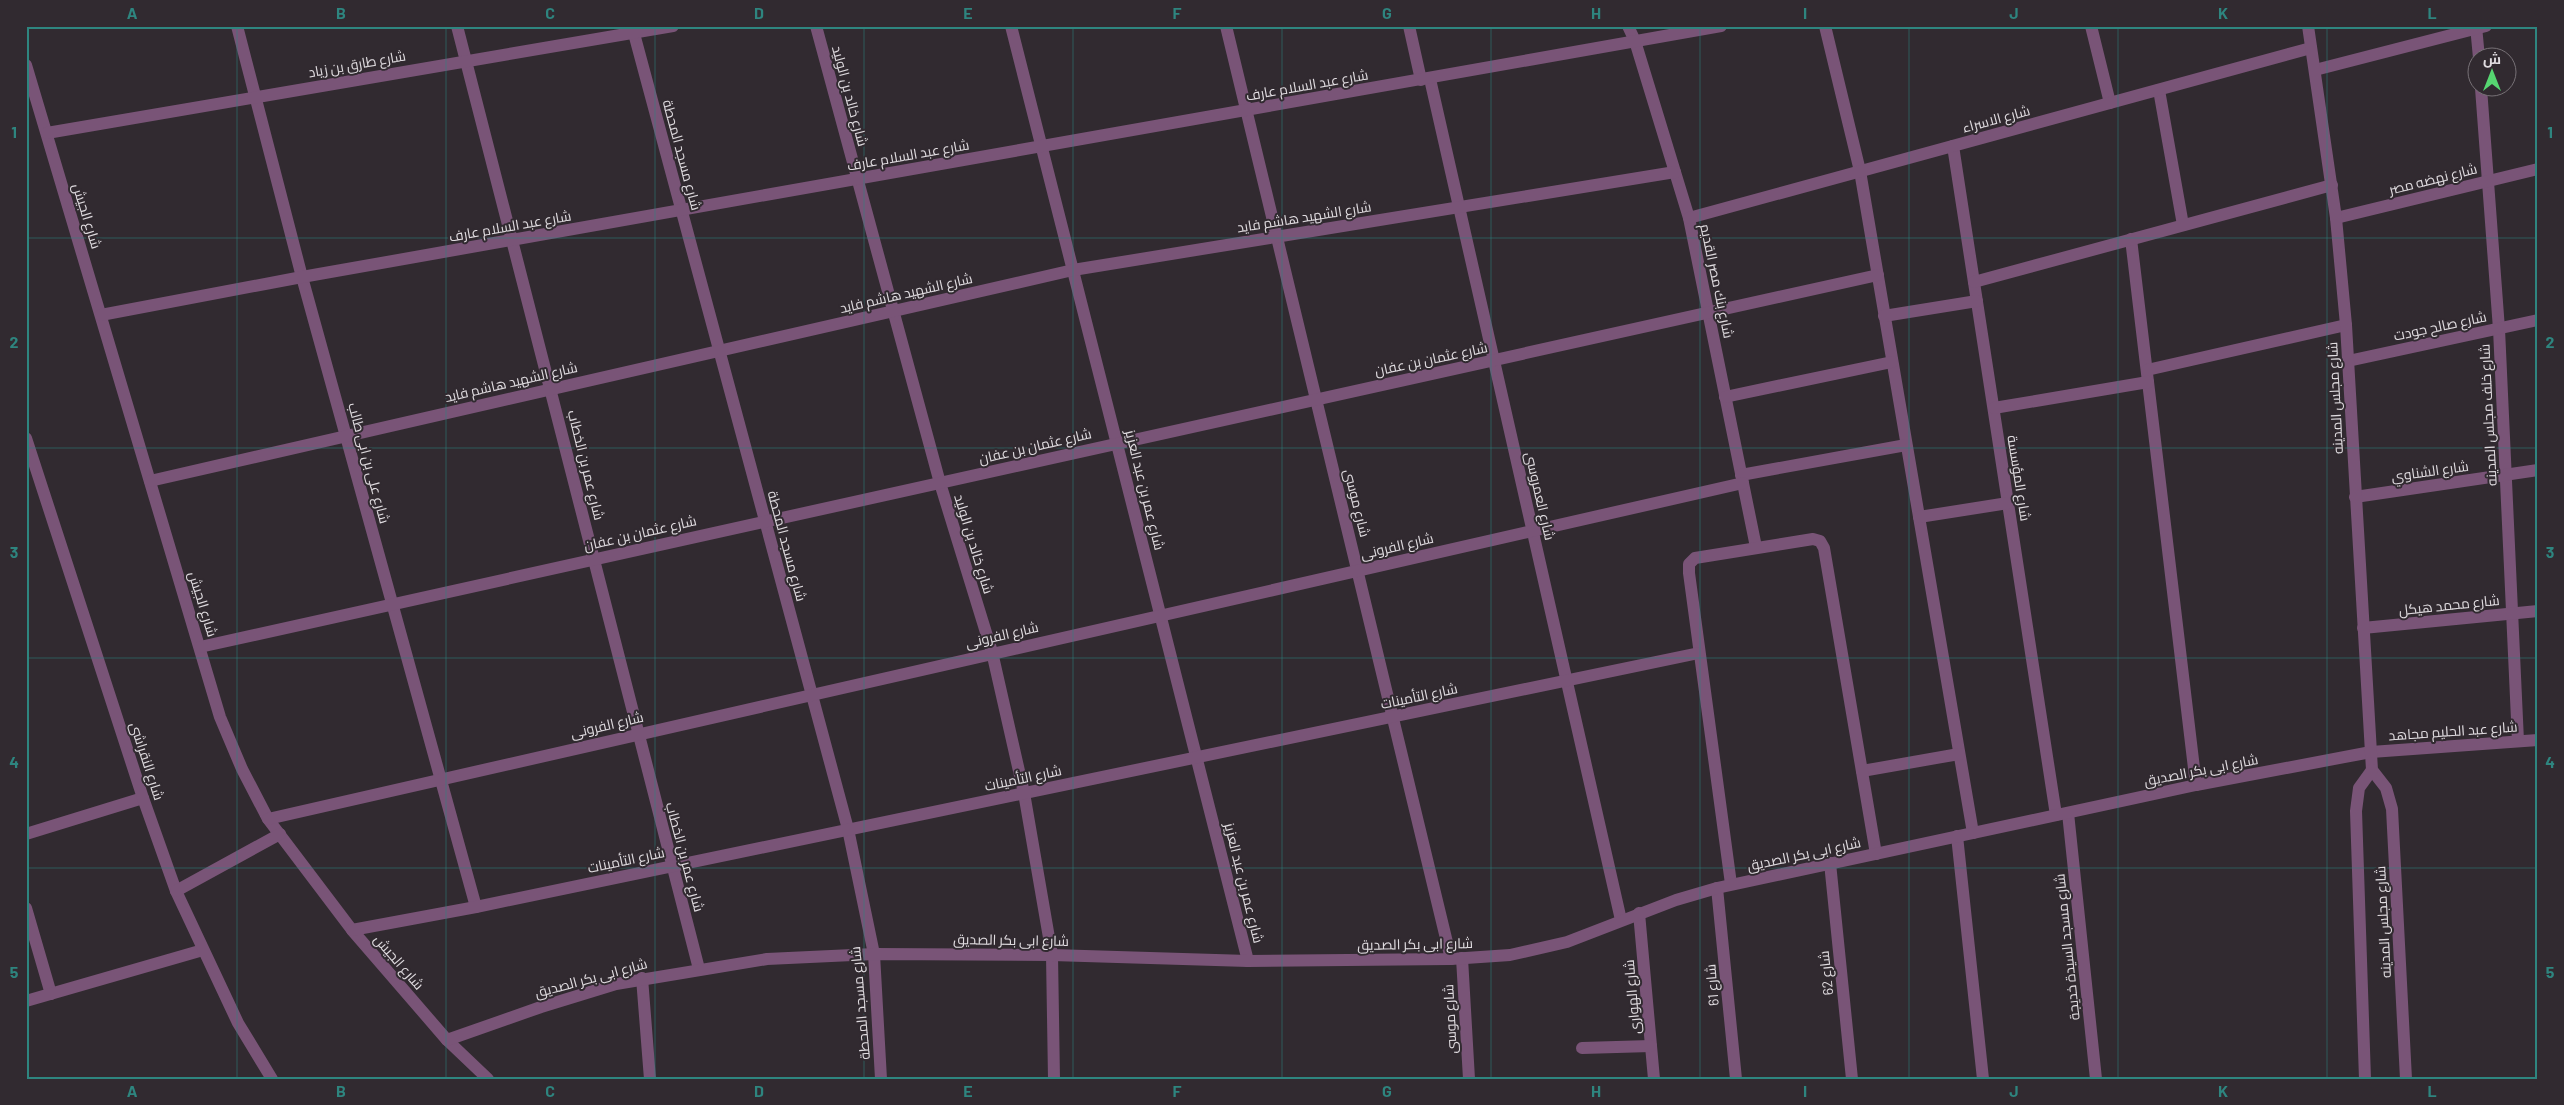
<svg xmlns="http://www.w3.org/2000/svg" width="2564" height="1105" viewBox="0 0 2564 1105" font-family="Barlow,Cairo,sans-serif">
<rect width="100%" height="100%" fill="#312a30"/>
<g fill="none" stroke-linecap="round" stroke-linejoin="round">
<g stroke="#795477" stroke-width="12">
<path d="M237,26L302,277L476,907"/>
<path d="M457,26L699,969"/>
<path d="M632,26L848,829L874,954L881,1079"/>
<path d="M816,26L940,483L992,652L1024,793L1052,955L1054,1079"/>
<path d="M1011,26L1248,961"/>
<path d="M1226,26L1451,959"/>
<path d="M1409,26L1421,80"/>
<path d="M1628,26L1635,41L1689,218L1756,547"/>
<path d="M1825,26L1860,171L1973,833"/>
<path d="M2091,26L2110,103"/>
<path d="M2476,26L2479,58"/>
<path d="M26,65L220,717L242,769L268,819L352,930L447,1040L488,1079"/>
<path d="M2315,70L2486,26"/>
<path d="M1430,79L1621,920"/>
<path d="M2481,88L2499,329L2518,741"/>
<path d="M2159,90L2183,225"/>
<path d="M47,133L673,26"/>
<path d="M1953,146L2056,815"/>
<path d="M1689,218L2311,48"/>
<path d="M2336,218L2538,169"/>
<path d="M2131,239L2196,785"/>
<path d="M1974,282L2332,185"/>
<path d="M101,315L302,277L1721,26"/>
<path d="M1884,316L1977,301"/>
<path d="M2348,361L2538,320"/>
<path d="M2147,370L2346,325"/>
<path d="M1725,397L1892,362"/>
<path d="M1994,408L2148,382"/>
<path d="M1741,475L1906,445"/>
<path d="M150,481L1073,270L1675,172"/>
<path d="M2355,497L2538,470"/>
<path d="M1919,517L2008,503"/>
<path d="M2363,628L2538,611"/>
<path d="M200,647L1878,275"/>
<path d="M1862,771L1959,754"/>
<path d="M2068,813L2096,1079"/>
<path d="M268,819L1743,483"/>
<path d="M26,834L143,798"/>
<path d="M1957,836L1983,1079"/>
<path d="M1830,863L1852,1079"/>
<path d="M1731,884L1689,573V564L1695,558L1813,539L1820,541L1824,548L1876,854"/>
<path d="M1717,888L1736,1079"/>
<path d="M26,908L51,994"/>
<path d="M1639,913L1654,1079"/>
<path d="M352,930L476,907L1699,653"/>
<path d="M1462,958L1469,1079"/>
<path d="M642,978L650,1079"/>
<path d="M26,1001L203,950"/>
<path d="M447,1040L541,1007L616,984L767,959L874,954L1052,955L1248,961L1451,959L1510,955L1567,942L1676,900L1717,888L2196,785L2371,752L2538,740"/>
<path d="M1582,1048L1651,1046"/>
</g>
<g stroke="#795477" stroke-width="12">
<path d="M2308,26L2336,218L2346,325L2372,770L2386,788L2392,809L2406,1079"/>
<path d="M26,438L143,798L176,891L238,1023L272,1079"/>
<path d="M176,891L280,834"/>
<path d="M2365,1079L2356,811L2359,788L2372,770"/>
</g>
</g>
<path fill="none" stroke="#2e857f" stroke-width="1" stroke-opacity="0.55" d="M237,26V1079M446,26V1079M655,26V1079M864,26V1079M1073,26V1079M1282,26V1079M1491,26V1079M1700,26V1079M1909,26V1079M2118,26V1079M2327,26V1079M26,238H2538M26,448H2538M26,658H2538M26,868H2538"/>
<g text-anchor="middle" stroke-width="4" stroke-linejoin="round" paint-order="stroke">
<g font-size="14" fill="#e0dce0" stroke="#312a30">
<text transform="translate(357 64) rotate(-10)" y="5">شارع طارق بن زياد</text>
<text transform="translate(1307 85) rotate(-10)" y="5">شارع عبد السلام عارف</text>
<text transform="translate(850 96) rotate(75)" y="5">شارع خالد بن الوليد</text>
<text transform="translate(1996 119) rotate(-15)" y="5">شارع الاسراء</text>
<text transform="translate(682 155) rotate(75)" y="5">شارع مسجد المحطة</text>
<text transform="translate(908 155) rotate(-10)" y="5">شارع عبد السلام عارف</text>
<text transform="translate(2433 179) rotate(-14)" y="5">شارع نهضه مصر</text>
<text transform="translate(87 216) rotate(73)" y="5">شارع الجيش</text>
<text transform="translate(1304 217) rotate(-9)" y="5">شارع الشهيد هاشم فايد</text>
<text transform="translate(510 226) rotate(-10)" y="5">شارع عبد السلام عارف</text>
<text transform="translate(1717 281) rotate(78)" y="5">شارع بنك مصر القديم</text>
<text transform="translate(906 293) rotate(-13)" y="5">شارع الشهيد هاشم فايد</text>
<text transform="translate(2440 326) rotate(-12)" y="5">شارع صالح جودت</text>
<text transform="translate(1431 359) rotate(-12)" y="5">شارع عثمان بن عفان</text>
<text transform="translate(511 382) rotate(-13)" y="5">شارع الشهيد هاشم فايد</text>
<text transform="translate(2335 398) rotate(-93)" y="5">شارع مجلس المدينه</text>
<text transform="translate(2488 415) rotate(-93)" y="5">شارع خلف مجلس المدينه</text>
<text transform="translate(1035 446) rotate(-13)" y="5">شارع عثمان بن عفان</text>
<text transform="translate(369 463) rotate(75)" y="5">شارع على بن ابى طالب</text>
<text transform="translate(586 465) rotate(76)" y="5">شارع عمر بن الخطاب</text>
<text transform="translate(2430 471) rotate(-8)" y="5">شارع الشناوي</text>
<text transform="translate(2019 478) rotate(81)" y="5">شارع المؤسسة</text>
<text transform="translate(1145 490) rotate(76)" y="5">شارع عمر بن عبد العزيز</text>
<text transform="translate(1540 496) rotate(77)" y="5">شارع العمروسى</text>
<text transform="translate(1357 503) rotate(76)" y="5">شارع موسى</text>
<text transform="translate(640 533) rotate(-13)" y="5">شارع عثمان بن عفان</text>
<text transform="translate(974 544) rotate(73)" y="5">شارع خالد بن الوليد</text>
<text transform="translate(787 546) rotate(75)" y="5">شارع مسجد المحطة</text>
<text transform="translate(1397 546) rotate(-13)" y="5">شارع الفرونى</text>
<text transform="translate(203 604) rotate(73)" y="5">شارع الجيش</text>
<text transform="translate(2449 605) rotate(-6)" y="5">شارع محمد هيكل</text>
<text transform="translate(1002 635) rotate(-13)" y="5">شارع الفرونى</text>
<text transform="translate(1419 696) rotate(-12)" y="5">شارع التأمينات</text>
<text transform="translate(607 725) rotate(-13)" y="5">شارع الفرونى</text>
<text transform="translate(2453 731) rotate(-4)" y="5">شارع عبد الحليم مجاهد</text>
<text transform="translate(147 761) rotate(72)" y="5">شارع النقراشى</text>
<text transform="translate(2201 770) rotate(-11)" y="5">شارع ابى بكر الصديق</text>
<text transform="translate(1023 778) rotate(-12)" y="5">شارع التأمينات</text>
<text transform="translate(1804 854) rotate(-12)" y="5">شارع ابى بكر الصديق</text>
<text transform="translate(685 857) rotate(75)" y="5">شارع عمر بن الخطاب</text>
<text transform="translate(626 860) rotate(-12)" y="5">شارع التأمينات</text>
<text transform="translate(1244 883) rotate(76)" y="5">شارع عمر بن عبد العزيز</text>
<text transform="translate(2383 922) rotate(-93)" y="5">شارع مجلس المدينه</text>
<text transform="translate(1011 940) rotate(1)" y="5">شارع ابى بكر الصديق</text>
<text transform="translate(1415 944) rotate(-1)" y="5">شارع ابى بكر الصديق</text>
<text transform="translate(2067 947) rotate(-96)" y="5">شارع مسجد السيدة خديجة</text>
<text transform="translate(399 962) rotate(49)" y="5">شارع الجيش</text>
<text transform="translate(1826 973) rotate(-96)" y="5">شارع 62</text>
<text transform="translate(591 978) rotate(-15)" y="5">شارع ابى بكر الصديق</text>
<text transform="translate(1712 985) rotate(-95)" y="5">شارع 61</text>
<text transform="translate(1632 997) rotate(-95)" y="5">شارع الهوارى</text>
<text transform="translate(860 1003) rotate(-95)" y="5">شارع مسجد المحطة</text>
<text transform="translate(1450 1019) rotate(-93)" y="5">شارع موسى</text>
</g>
</g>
<rect width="2564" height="1105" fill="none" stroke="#312a30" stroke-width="55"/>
<g transform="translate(2492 72)"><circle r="24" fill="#312a30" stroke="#777176"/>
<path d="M0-4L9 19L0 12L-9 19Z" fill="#56d671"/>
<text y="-8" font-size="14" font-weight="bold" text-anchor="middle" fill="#e0dce0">ش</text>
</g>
<rect x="28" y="28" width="2508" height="1050" fill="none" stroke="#2e857f" stroke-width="2"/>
<g font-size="16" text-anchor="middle" font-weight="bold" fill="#2e857f">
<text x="132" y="19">A</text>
<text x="341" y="19">B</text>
<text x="550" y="19">C</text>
<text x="759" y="19">D</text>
<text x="968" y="19">E</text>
<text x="1177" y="19">F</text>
<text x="1387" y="19">G</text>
<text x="1596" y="19">H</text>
<text x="1805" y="19">I</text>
<text x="2014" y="19">J</text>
<text x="2223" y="19">K</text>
<text x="2432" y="19">L</text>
<text x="14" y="138">1</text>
<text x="2550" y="138">1</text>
<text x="14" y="348">2</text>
<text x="2550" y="348">2</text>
<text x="14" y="558">3</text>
<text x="2550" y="558">3</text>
<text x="14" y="768">4</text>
<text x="2550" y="768">4</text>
<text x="14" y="978">5</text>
<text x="2550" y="978">5</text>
<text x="132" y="1097">A</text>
<text x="341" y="1097">B</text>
<text x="550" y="1097">C</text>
<text x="759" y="1097">D</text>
<text x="968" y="1097">E</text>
<text x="1177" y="1097">F</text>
<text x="1387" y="1097">G</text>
<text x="1596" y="1097">H</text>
<text x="1805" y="1097">I</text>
<text x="2014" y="1097">J</text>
<text x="2223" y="1097">K</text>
<text x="2432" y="1097">L</text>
</g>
</svg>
